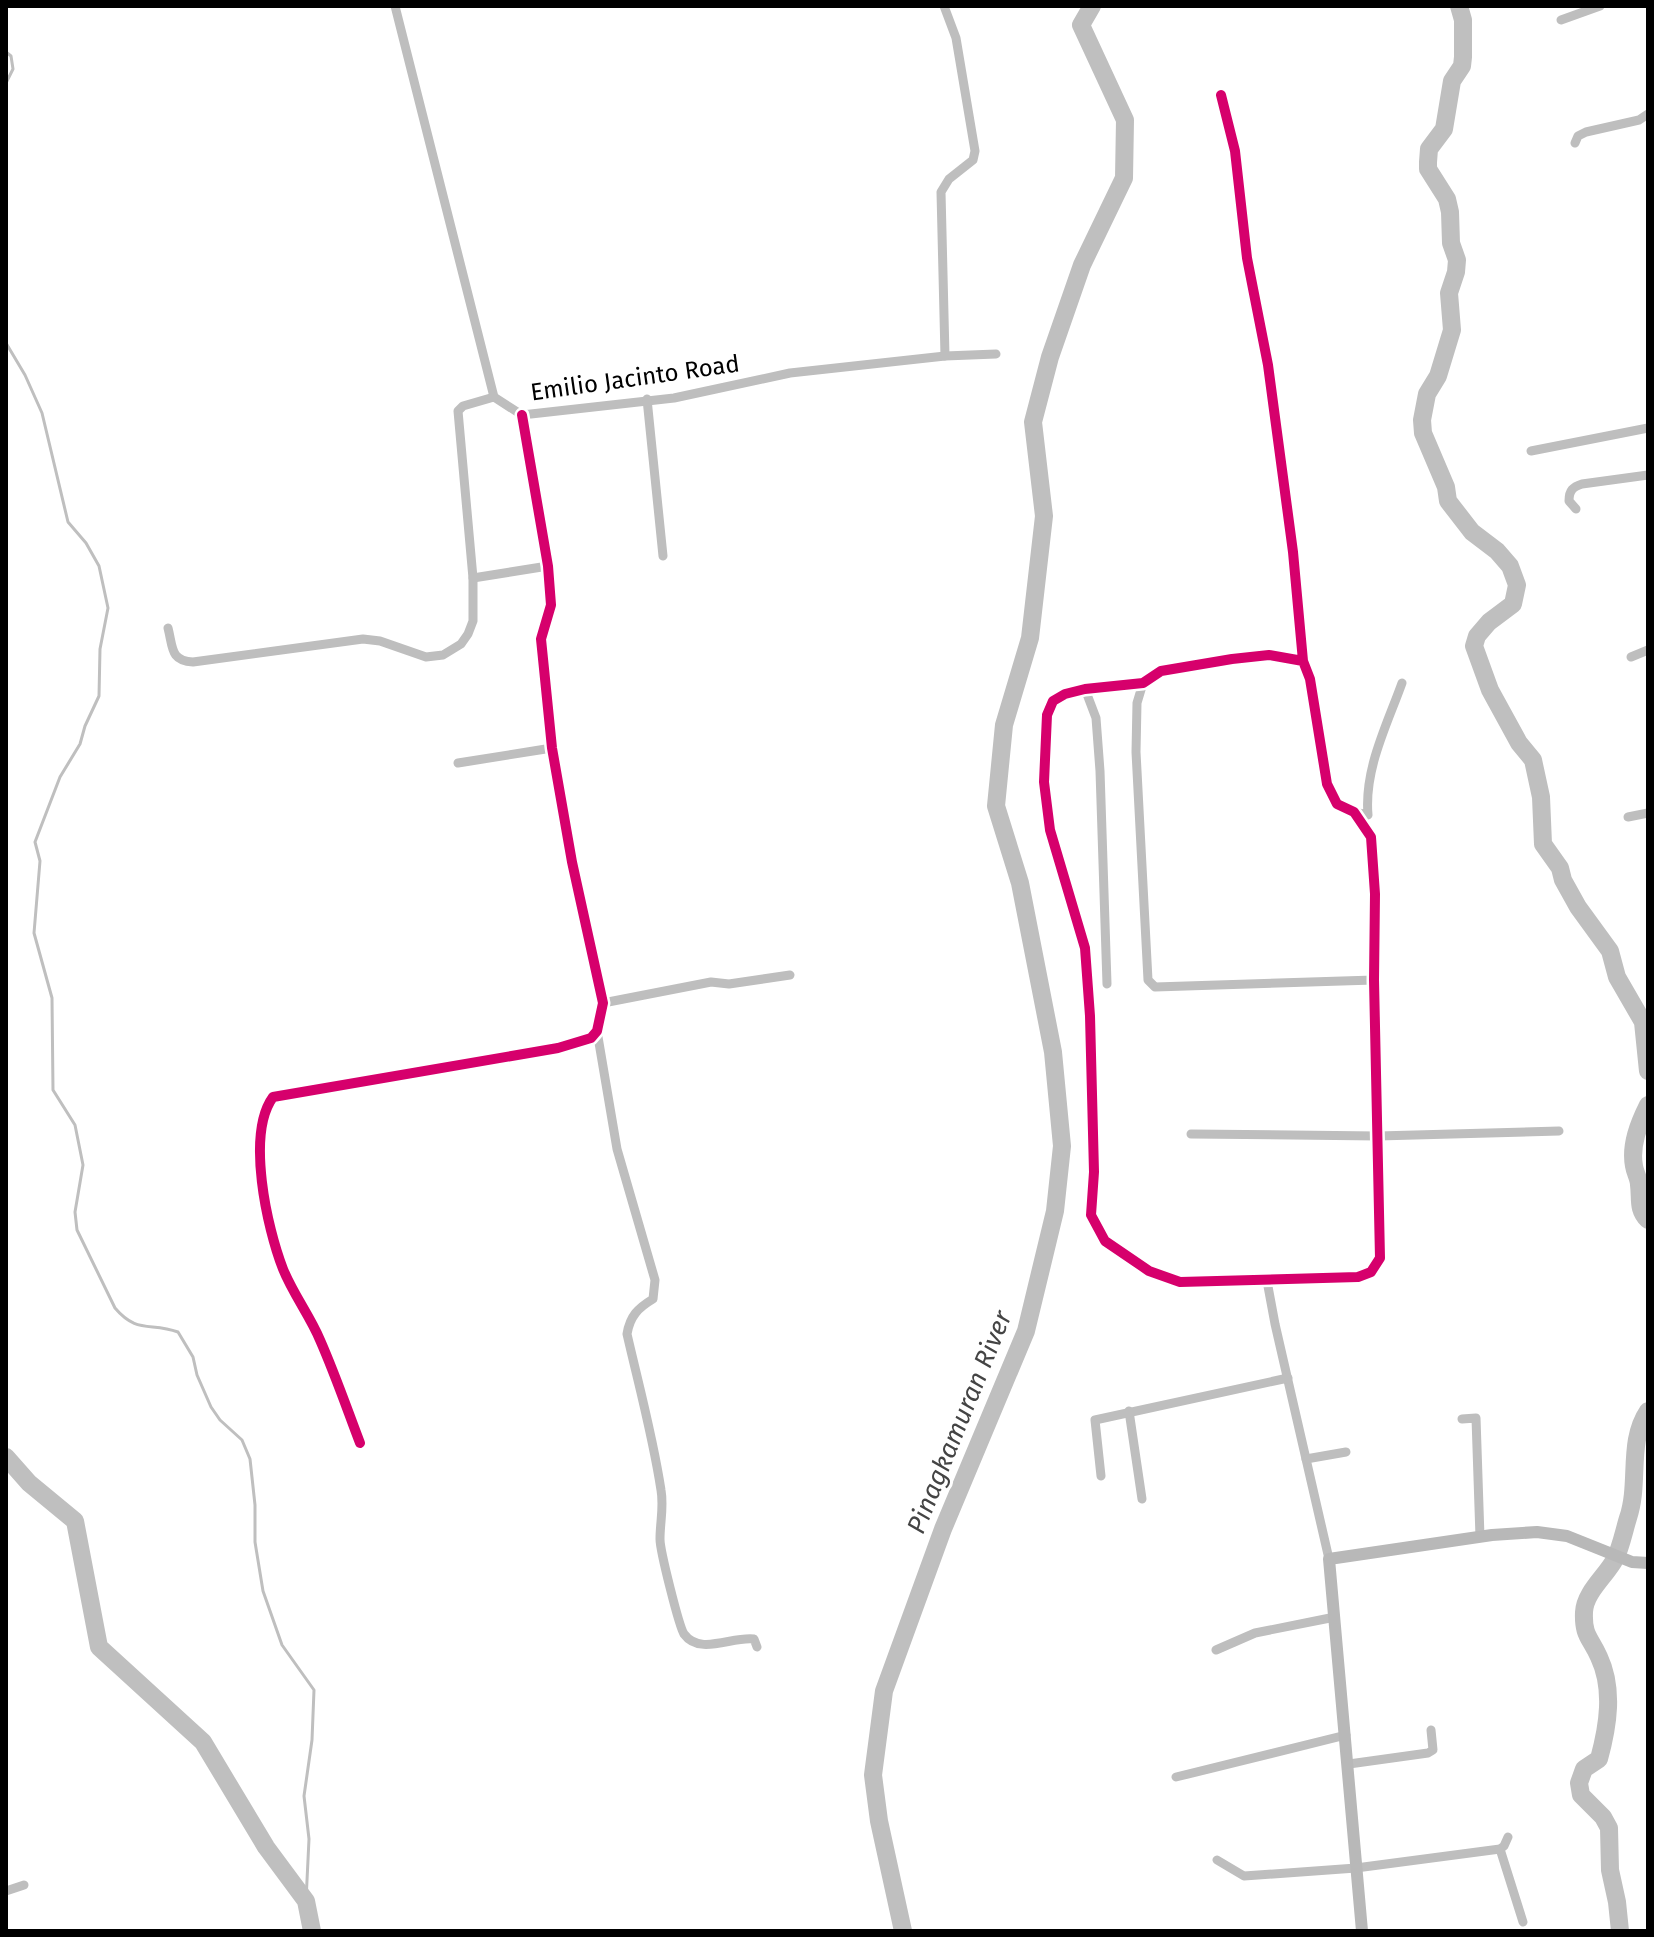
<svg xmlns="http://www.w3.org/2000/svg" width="1654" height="1937" viewBox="0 0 1654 1937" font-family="'Fira Sans',sans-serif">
<rect width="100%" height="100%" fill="#fff"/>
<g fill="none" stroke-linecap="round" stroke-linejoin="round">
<g stroke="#bfbfbf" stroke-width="3">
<path d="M6,52L11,56L13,69L6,83"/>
<path d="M6,343L25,375L42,413L68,522L86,543L99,566L108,608L100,649L99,696L85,726L80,744L60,777L35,842L40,861L34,933L52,998L53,1090L75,1125L83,1165L75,1212L77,1230L115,1308C137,1334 150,1322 178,1332L193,1357L197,1375L211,1407L220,1420L242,1440L250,1459L255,1505V1542L263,1591L282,1645L314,1690L312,1740L304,1796L309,1839L306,1901"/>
</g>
<g stroke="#bfbfbf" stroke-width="18">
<path d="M1459,6L1463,20V57L1462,66L1452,81L1444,129L1429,149L1428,162V169L1447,199L1450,212L1451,243L1457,260L1456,272L1449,293L1452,330L1438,376L1427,394L1422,420L1423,433L1446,487L1448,501L1472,532L1497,551L1510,566L1517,585L1513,604L1489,622L1477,636L1474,646L1490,690L1519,743L1533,760L1541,797L1543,844L1560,868L1563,880L1578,907L1610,951L1617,977L1643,1022L1648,1071"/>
<path d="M1648,1105C1639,1123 1630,1145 1634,1166C1635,1173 1639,1178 1639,1185C1641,1199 1637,1209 1648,1220"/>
<path d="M6,1457L29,1483L75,1521L99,1647L203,1742L266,1847L306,1901L312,1931"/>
<path d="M903,1931L879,1821L873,1775L884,1691L943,1529L1026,1331L1055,1211L1062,1146L1053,1052L1020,883L996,806L1004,725L1030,638L1044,516L1033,422L1050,357L1082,265L1124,178L1125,120L1081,25L1092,6"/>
<path d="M1620,1931L1617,1902L1610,1870L1609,1828L1603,1817L1581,1795L1579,1783L1584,1769L1599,1759C1608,1726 1614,1689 1599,1657C1590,1637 1583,1636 1584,1612C1585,1592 1606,1576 1615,1559C1621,1547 1624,1531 1628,1518C1640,1483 1627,1442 1648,1411"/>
</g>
<g stroke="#bebebe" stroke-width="9">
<path d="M395,6L494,397L522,415L674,398L790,373L945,356L996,354"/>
<path d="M944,6L956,38L975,151L973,160L949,179L941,192L945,356"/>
<path d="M1561,20L1600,6"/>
<path d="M1221,95L1235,151L1247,258L1268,365L1293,552L1303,661L1310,679L1327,784L1337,804L1354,812L1371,837L1375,894L1374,980L1380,1258L1371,1272L1358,1277L1180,1282L1149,1271L1105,1241L1091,1215L1094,1172L1090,1016L1085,948L1050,830L1044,782L1047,715L1053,701L1065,694L1085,689L1143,683L1161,671L1232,659L1269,655L1303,661"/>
<path d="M1575,143L1578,136L1586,132L1639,120L1648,114"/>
<path d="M647,399L663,556"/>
<path d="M1531,451L1648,428"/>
<path d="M1576,509L1569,501C1569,490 1573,487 1582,484L1648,475"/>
<path d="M473,578L548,566"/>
<path d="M168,628C173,647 170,661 193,662L363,639L380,641L426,657L443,655L461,644L468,634L473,621V578L458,411L463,406L494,397"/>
<path d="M1631,657L1648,650"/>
<path d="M1143,683L1137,703L1136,752L1148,980L1155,987L1374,980"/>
<path d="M1085,689L1096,718L1100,771L1107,984"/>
<path d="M458,763L552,748"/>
<path d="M1354,812L1368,815C1364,769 1387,725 1402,683"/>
<path d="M1628,817L1648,813"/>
<path d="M603,1003L711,982L729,984L790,975"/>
<path d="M597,1031L617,1149L655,1280L653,1299C638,1308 630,1316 627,1334C639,1386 653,1437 661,1490C664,1507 660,1522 660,1539C660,1551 679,1626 684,1634C700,1656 732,1636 754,1639L757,1647"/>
<path d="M1191,1134L1378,1136L1559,1131"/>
<path d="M1267,1281L1275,1324L1329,1559"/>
<path d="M1129,1411L1142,1499"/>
<path d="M1462,1419L1476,1418L1480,1537"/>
<path d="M360,1443C347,1409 335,1374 320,1340C310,1316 293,1294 283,1269C267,1228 246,1134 273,1097L558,1048L591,1038L597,1031L603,1003L572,862L552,748L541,639L551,605L548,566L522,415"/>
<path d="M1306,1459L1346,1452"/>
<path d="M1101,1476L1095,1420L1288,1378"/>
<path d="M1216,1650L1255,1633L1335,1617"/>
<path d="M1349,1764L1428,1753L1433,1750L1431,1730"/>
<path d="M1176,1777L1346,1735"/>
<path d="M1500,1849L1523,1922"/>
<path d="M1217,1860L1244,1876L1356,1868L1500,1849L1504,1846L1508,1837"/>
<path d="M6,1891L24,1885"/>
</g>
<path stroke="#b8b8b8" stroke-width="12" d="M1362,1931L1329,1559L1492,1535L1537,1532L1567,1536L1632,1562L1648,1563"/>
<defs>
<g id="cycleway">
<path d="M1221,95L1235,151L1247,258L1268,365L1293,552L1303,661L1310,679L1327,784L1337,804L1354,812L1371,837L1375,894L1374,980L1380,1258L1371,1272L1358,1277L1180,1282L1149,1271L1105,1241L1091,1215L1094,1172L1090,1016L1085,948L1050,830L1044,782L1047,715L1053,701L1065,694L1085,689L1143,683L1161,671L1232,659L1269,655L1303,661"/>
<path d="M360,1443C347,1409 335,1374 320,1340C310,1316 293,1294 283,1269C267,1228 246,1134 273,1097L558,1048L591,1038L597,1031L603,1003L572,862L552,748L541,639L551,605L548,566L522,415"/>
</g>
</defs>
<use href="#cycleway" stroke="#fff" stroke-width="15"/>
<use href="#cycleway" stroke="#d6006c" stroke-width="10"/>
</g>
<g text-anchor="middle" stroke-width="6" stroke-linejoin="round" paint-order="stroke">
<g font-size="24" fill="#000" stroke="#fff">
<text transform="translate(635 378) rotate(-8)" y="8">Emilio Jacinto Road</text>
</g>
<g font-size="26" font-style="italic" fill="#444" stroke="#fff">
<text transform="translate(959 1422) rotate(-68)" y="9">Pinagkamuran River</text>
</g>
</g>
<rect width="1654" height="1937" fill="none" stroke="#000000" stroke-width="16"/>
</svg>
